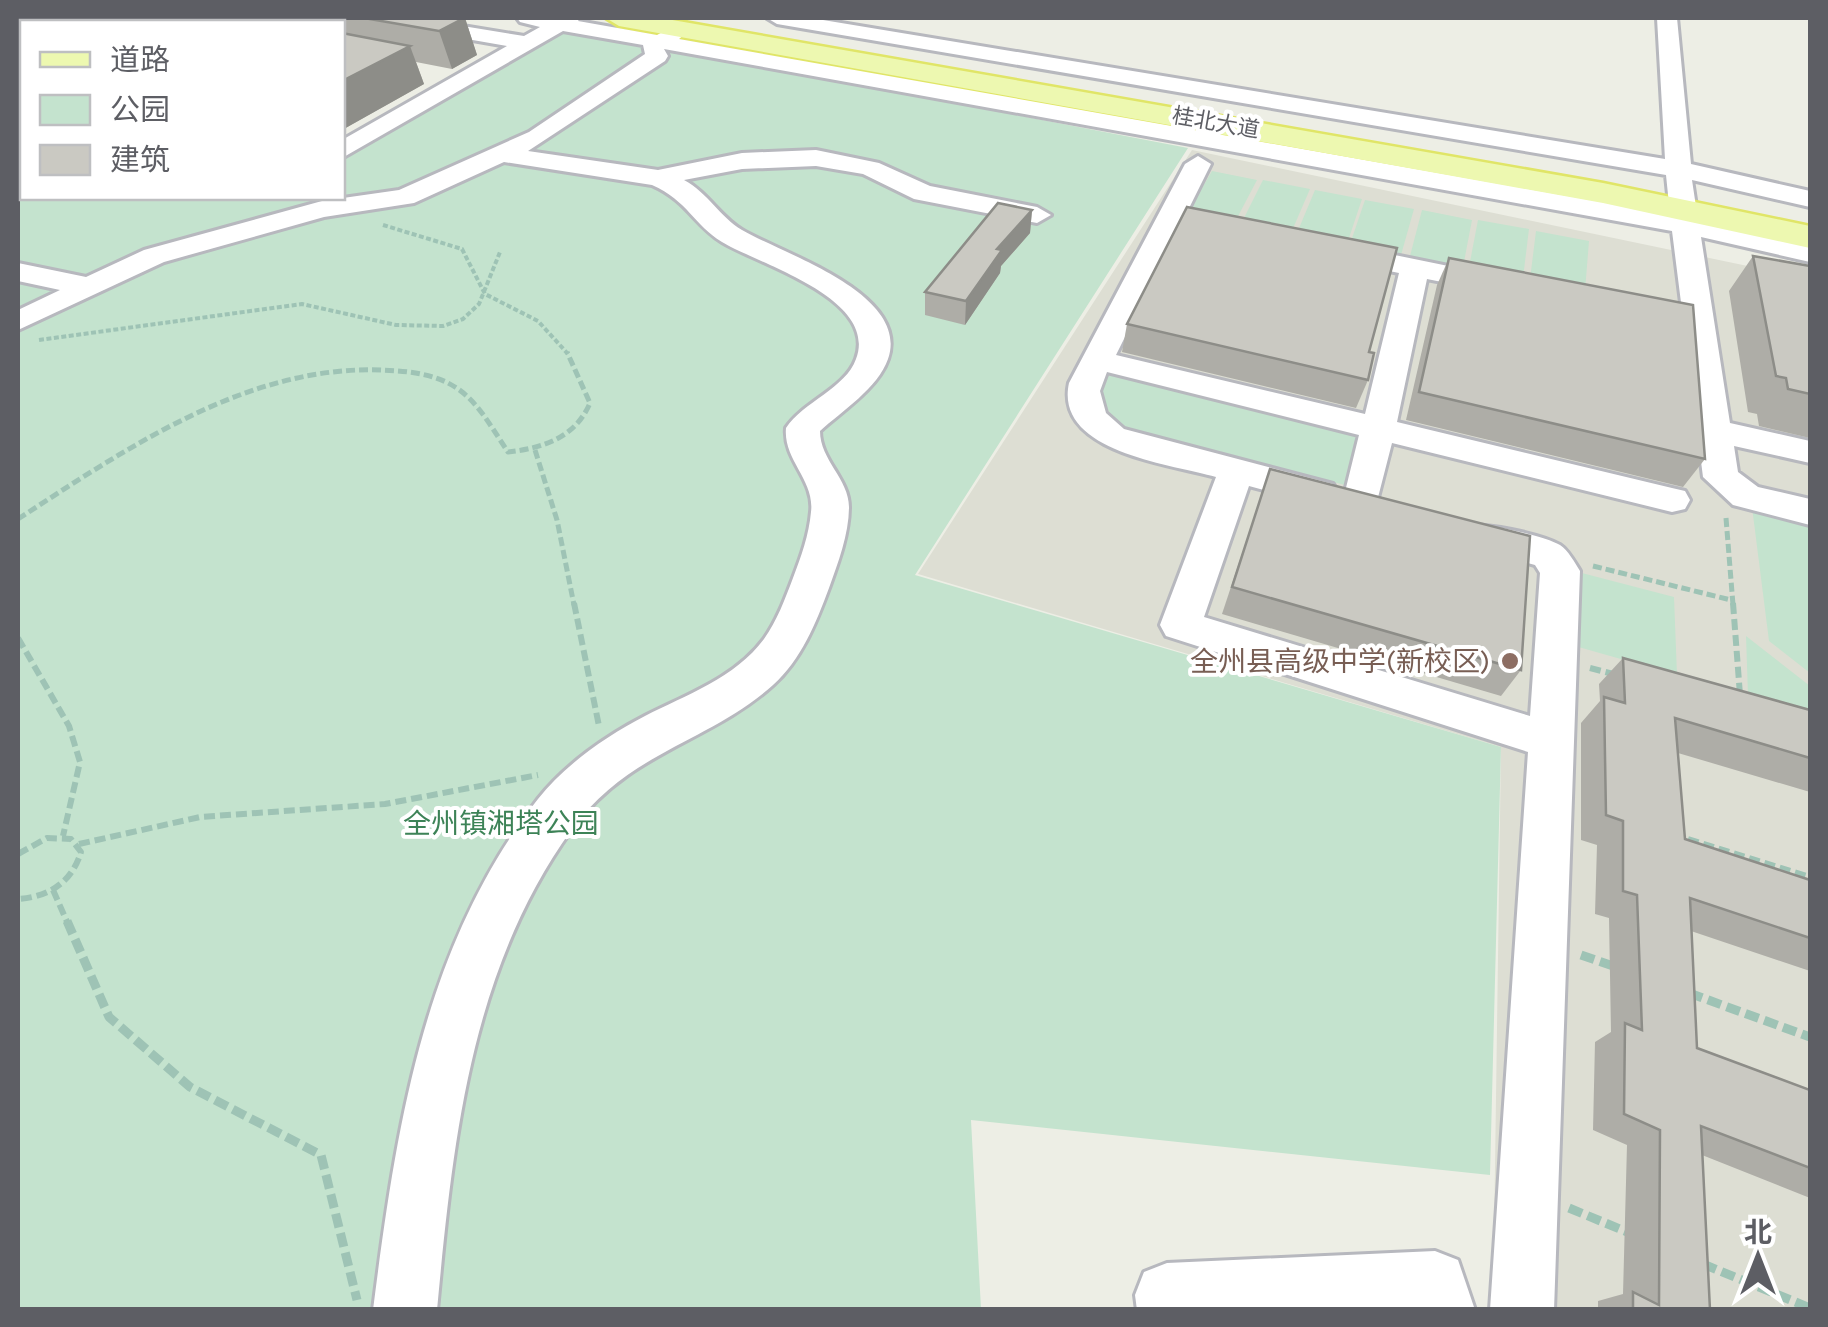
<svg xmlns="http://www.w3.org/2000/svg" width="1828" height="1327" viewBox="0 0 1828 1327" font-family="Karla,'Noto Sans SC',sans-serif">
<rect width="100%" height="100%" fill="#edeee5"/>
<path fill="#ddded3" d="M1192,150L1810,279V1309H1493L1501,747L918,574Z"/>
<g fill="#c4e3ce">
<path d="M570,29L1188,148L915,575L1501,747L1490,1175L971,1120L981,1309H18V134L22,135V198H342L343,160Z"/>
<path d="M1212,171L1257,180L1235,222L1188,212Z"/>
<path d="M1263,180L1310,189L1291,233L1242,222Z"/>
<path d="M1315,190L1362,199L1347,244L1297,233Z"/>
<path d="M1365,200L1414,209L1401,255L1350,244Z"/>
<path d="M1422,210L1472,220L1463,267L1410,256Z"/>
<path d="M1478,220L1529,229L1523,278L1469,267Z"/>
<path d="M1536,231L1589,241L1585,291L1530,279Z"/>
<path d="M1126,373L1362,431L1353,487L1122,429L1099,398L1102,377Z"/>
<path d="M1752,507L1810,521V673L1769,641Z"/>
<path d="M1578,572L1674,597L1677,675L1575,646Z"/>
<path d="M1746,636L1810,686V713L1748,695Z"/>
</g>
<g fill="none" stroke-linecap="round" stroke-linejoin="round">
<defs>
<g id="minor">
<path d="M371,18H414L524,36L540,27L520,22L517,18H580L578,21L657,35L682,22L692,28L679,39L1670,214L1666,175L777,24L767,18H811L1665,159L1657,18H1677L1691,164L1810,191V207L1692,180L1698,220L1810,245V262L1701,237L1730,423L1810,441V463L1734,446L1738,472L1758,487L1810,499V525L1733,505L1703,477L1672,231L664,49L668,56L665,61L528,151L658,170L742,153L816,150L879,163L930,186L1037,207L1051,215L1037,223L914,199L863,174L816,166L742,169L684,180C708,193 720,217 742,230C780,253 911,293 888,359C878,388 842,411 820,431C820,460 849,479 849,507C849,534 838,563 829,588C816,623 801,660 773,685C710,742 629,751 572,829C470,970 453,1141 437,1310H373C396,1129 423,946 538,799C565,765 606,736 645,716C686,695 735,678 764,639C777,621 785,599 793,578C801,557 809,535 811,512C815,480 783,460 786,428C803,402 846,388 856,359C879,298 758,264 722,242C694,225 688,201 652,185L504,162L414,203L324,217L164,262L18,330V310L60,290L18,281V263L86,277L144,250L322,201L399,190L529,132L645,54L643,45L563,31L342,158V140L507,46L381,24Z"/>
<path d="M22,104V119L18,120V105Z"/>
<path d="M1198,156L1211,164L1116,355L1365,414L1399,273L1326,258L1322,252L1326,246L1336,243L1507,278L1512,284L1507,290L1497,293L1427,279L1397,422L1672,488L1685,491L1690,500L1685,509L1672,512L1392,443L1374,513L1361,517L1348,513L1342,504L1359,435L1107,372L1100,391L1106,413L1124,429L1333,484L1338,493L1333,502L1320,505L1249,486L1204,617L1530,716L1540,573L1535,565L1463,545L1457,536L1463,527C1481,521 1542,535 1560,545C1568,550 1575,563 1580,571L1554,1310H1490L1528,752L1166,636L1160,625L1216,477C1170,464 1054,452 1069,383L1185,164Z"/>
<path d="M1435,1251L1458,1260L1475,1310H1137L1135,1295L1144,1272L1167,1263Z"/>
</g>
<g id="major">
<path d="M606,18H661L1603,183L1810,226V248L1603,203L619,26Z"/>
<path d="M22,80V99L18,100V81Z"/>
</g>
</defs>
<use href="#minor" stroke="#b7b8be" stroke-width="6"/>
<use href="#major" stroke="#e0e567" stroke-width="5"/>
<g stroke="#9ec3b5" stroke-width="4" stroke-dasharray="5 2.5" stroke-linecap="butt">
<path d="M383,225L462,249L485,294L538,321L568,354"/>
<path d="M39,340L302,304L396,325L443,326L463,319L479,304L500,252"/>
</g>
<g stroke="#9ec3b5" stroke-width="5" stroke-dasharray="9 4" stroke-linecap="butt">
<path d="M535,450L557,520L574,605"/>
<path d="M1726,518L1733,605"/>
<path d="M18,519C126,449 247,365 381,370C406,371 433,373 455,387C478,401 493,430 508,452C543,448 575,438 590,403L567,352"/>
<path d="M1593,566L1731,600"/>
</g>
<g stroke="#9ec3b5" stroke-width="6" stroke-dasharray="11 5" stroke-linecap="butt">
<path d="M574,603L599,726"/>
<path d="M1733,603L1740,695"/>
<path d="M18,638L69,726L80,762L63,836"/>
<path d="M1590,668L1617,675"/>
<path d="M1688,839L1810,877"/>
<path d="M79,844L200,817L385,804L538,775"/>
<path d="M18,854L47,838L71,839L81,852C72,882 49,897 18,899"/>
<path d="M53,890L68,924"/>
</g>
<g stroke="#9ec3b5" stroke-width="9" stroke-dasharray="14 6" stroke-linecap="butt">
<path d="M67,921L109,1017L190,1087L321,1155L357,1300"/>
<path d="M1581,955L1616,967"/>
<path d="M1689,993L1810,1037"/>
<path d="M1569,1208L1632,1234"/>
<path d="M1703,1264L1810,1308"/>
</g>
<use href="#minor" fill="#fff" fill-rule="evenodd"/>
<use href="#major" fill="#edf8b0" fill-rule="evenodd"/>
</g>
<g fill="#aeada7">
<path d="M18,18H465L477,55L452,69L416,62L424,84L342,130V22H22V83L19,78H18Z"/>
<path d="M1032,210L1030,233L1001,266L1000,273L965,325L925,315V292Z"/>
<path d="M1753,256L1810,266V438L1759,426L1757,414L1748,412L1729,291Z"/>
<path d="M1449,258L1705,459L1683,487L1406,420L1437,285Z"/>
<path d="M1127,324L1369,352L1368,380L1356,408L1122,352Z"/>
<path d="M1270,469L1521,670L1501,696L1222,614Z"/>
<path d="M1623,658L1810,710V792L1678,753L1685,839L1810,880V971L1691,931L1697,1048L1810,1090V1198L1702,1155L1710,1310H1598V1301L1623,1294L1627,1145L1593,1130L1595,1042L1611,1032L1609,918L1595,914L1597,845L1581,840V723L1600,701L1599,684Z"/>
</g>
<g fill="#8d8d88">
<path d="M465,18L477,55L452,69L439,31Z"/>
<path d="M410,46L424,84L342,130V81Z"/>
<path d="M1032,210L1030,233L1001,266L1000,273L965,325L966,301L997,249Z"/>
</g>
<g fill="#cac9c2" stroke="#8d8d88" stroke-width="2.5">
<path d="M18,18H325V22H22V53L18,52Z"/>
<path d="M364,18H464L439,31Z"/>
<path d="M342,33L410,46L342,81Z"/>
<path d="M998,203L1032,210L997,249L1002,250L966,301L925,292Z"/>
<path d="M1187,207L1397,248L1369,352L1374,353L1368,380L1127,324Z"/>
<path d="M1753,256L1810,266V394L1788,389L1786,378L1776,376Z"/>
<path d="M1449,258L1693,305L1705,459L1419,392Z"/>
<path d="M1270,469L1530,536L1521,670L1232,587Z"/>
<path d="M1623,658L1810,710V758L1675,718L1685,839L1810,880V938L1690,898L1697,1048L1810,1090V1168L1701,1126L1710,1310H1633V1292L1659,1305L1660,1130L1624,1114L1625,1023L1642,1030L1637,895L1623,891V821L1606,815L1604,697L1625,703Z"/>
</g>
<circle fill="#8d6e63" stroke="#fff" stroke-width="4" cx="1510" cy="661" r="10"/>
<g text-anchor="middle" stroke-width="8" stroke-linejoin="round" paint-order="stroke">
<g font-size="22" fill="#5d5e64" stroke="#fff">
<text transform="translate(1216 122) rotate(10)" y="8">桂北大道</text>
</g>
<g font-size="28" fill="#785e54" stroke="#fff" text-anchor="end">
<text x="1490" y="671">全州县高级中学(新校区)</text>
</g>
<g font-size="28" fill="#3d8357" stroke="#fff">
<text x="501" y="833">全州镇湘塔公园</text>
</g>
</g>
<rect width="1828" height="1327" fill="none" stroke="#5d5e64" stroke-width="40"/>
<rect x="20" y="20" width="325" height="180" fill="#ffffff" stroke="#bebfc1" stroke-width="2.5"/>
<rect x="40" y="52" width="50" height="15" fill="#edf8b0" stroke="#bebfc1" stroke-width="2.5"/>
<text x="110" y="70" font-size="30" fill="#5d5e64">道路</text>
<rect x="40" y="95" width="50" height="30" fill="#c4e3ce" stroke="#bebfc1" stroke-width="2.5"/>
<text x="110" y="120" font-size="30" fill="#5d5e64">公园</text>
<rect x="40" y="145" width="50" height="30" fill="#cac9c2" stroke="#bebfc1" stroke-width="2.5"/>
<text x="110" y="170" font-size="30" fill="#5d5e64">建筑</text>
<g transform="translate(1758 1257)" stroke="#ffffff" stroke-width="8" paint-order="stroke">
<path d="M0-8L18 38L0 25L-18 38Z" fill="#5d5e64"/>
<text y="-15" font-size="28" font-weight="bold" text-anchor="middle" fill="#5d5e64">北</text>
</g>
</svg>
